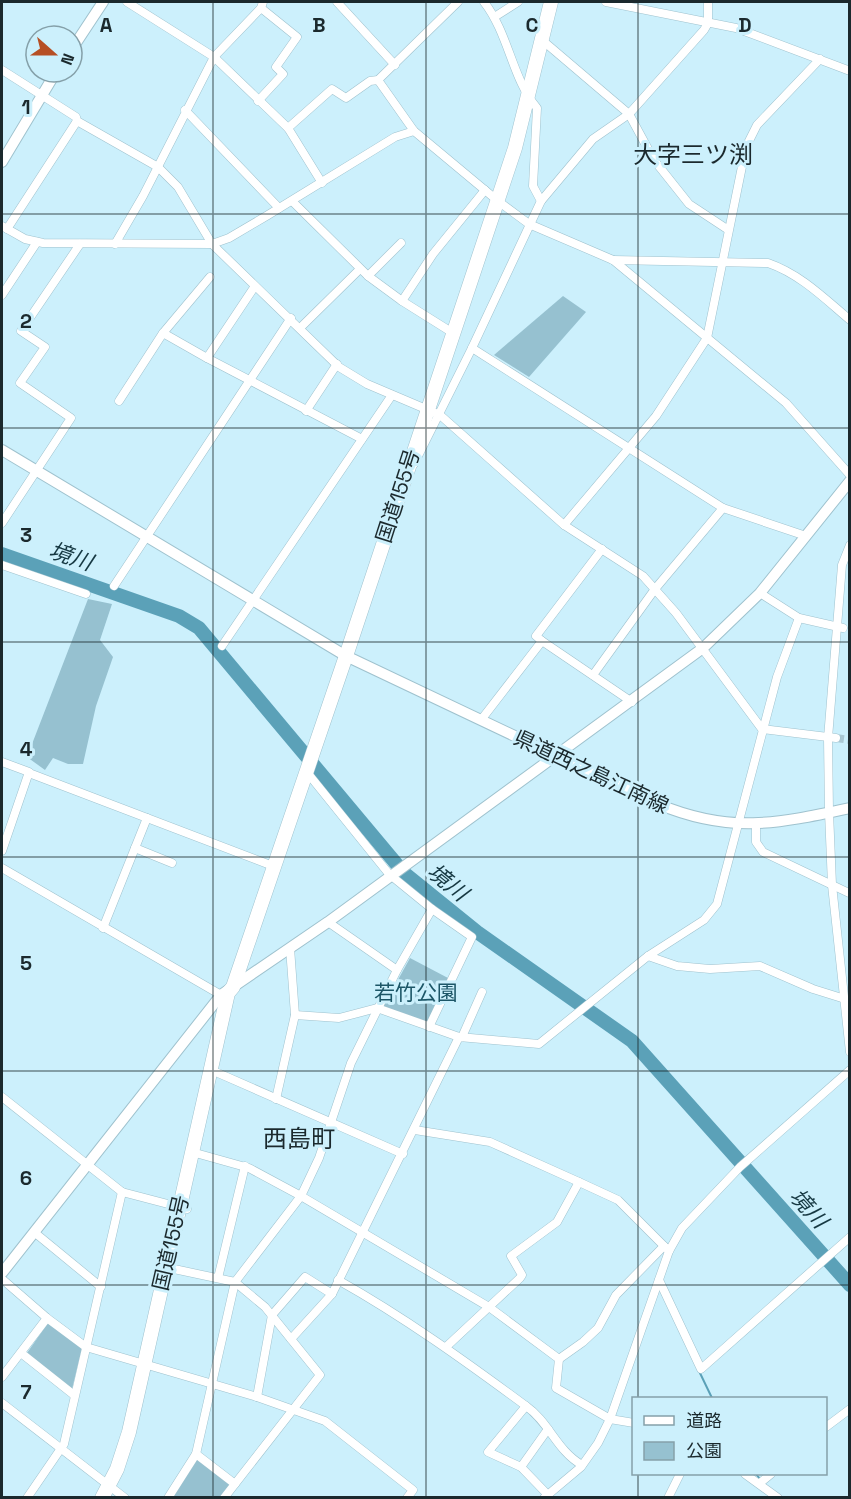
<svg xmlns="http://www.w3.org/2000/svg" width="851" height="1499" viewBox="0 0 851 1499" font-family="'Space Grotesk','Noto Sans JP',sans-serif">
<rect width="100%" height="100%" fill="#ccf0fc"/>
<g fill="#96c1d0">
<path d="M563,296L586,312L529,377L494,355Z"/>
<path d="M88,599L112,604L100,640L113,657L96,706L83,764H68L53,758L45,770L27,757Z"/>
<path d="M410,958L448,978L427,1024L383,1007Z"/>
<path d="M48,1323L82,1348L72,1389L27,1353Z"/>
<path d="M197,1458L231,1484L220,1497L172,1498Z"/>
</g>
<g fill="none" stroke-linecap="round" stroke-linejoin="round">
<g stroke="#5ba1b8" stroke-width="2">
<path d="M699,1371L712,1398"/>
<path d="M756,1474L760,1479"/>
</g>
<path stroke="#5ba1b8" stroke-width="14" d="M2,554L179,616L199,628L404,873L477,932L632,1041L850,1285"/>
<path stroke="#a9c8d3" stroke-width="8" stroke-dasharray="8 4" stroke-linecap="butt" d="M836,738L850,740"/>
<defs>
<g id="street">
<path d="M127,2L214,57L288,128L322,183"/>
<path d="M337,2L395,65"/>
<path d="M484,2C509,34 512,79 537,108L533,186L541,201"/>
<path d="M606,2L736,28L850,71"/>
<path d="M496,16L518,2"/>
<path d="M542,40L629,114L654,160L689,204L727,229"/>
<path d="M2,70L76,117L77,121L158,167L178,187L212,244L339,367L367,384L440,415L564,525L643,576L676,613L762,729L836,738"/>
<path d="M378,80L414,131L498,201L529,224L613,260L786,403L850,475"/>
<path d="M258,101L283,74L276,67L297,37L261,8"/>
<path d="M185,110L279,208"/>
<path d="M288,128L332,89L346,98L370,81L378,80L458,2"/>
<path d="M292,201L368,276L402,301L453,333"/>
<path d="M2,226L25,239L43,243L212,244L229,238L268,215L395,137L414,131"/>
<path d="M7,229L77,121"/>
<path d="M115,244L143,196L214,57L261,8L263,2"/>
<path d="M613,260L768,263C800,274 824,298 850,320"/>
<path d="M368,276L401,243"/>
<path d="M255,286L207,358L362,439"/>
<path d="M2,295L37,242"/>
<path d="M402,301L433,254L485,190"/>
<path d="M300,328L360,269"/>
<path d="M472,348L723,508L806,536"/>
<path d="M207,358L163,333L210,277"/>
<path d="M119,401L163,333"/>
<path d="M306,411L337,364"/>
<path d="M414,464L472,348L541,201L593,139L629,114L704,30L708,23V2"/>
<path d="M2,523L71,418L20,383L45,347L21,331L80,244"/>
<path d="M564,525L656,416L707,338L746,147L757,125L820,59"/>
<path d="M850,545L842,565L828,738L829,812L832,885L850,1052"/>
<path d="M2,565L86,594"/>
<path d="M114,586L291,318"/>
<path d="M760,593L799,618L843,628"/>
<path d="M542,641L632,702"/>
<path d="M222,646L392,395"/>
<path d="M593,675L655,589L723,508"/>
<path d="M481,720L542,641L536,636L602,549"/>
<path d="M2,762L29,772L2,851"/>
<path d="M29,773L273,866"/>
<path d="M756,825V842L763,852L849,893"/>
<path d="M135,848L172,863"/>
<path d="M2,868L221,995"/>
<path d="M328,922L397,970"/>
<path d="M103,928L147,818"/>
<path d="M648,956L677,966L710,969L760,966L813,989L845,999"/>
<path d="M295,1015L339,1018L377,1008L459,1037L539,1044L648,956L704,920L717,904L777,677L799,618"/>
<path d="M429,1027L472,937L432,909"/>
<path d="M462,1037L482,992"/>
<path d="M218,1073L403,1154"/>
<path d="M2,1097L122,1192L187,1209"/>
<path d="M276,1099L295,1015L290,948"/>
<path d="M415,1130L490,1142L579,1182L618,1200L669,1251"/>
<path d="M199,1154L249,1168L301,1196L489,1307L559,1359L556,1388L610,1419L634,1423"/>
<path d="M34,1232L101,1287"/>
<path d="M174,1269L235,1282L265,1307L320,1375L224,1498"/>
<path d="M218,1278L245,1166"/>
<path d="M2,1279L47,1318L86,1347L257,1397L325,1421L413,1490L407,1498"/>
<path d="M338,1280C404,1317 465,1361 526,1406"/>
<path d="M659,1280L701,1369L850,1237"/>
<path d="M291,1339L332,1294L459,1037"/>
<path d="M446,1347L520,1278L522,1275L511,1256L557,1222L579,1182"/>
<path d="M21,1353L74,1395"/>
<path d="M559,1359L583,1342L598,1328L616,1295L664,1246"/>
<path d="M2,1377L47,1318"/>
<path d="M257,1397L272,1315L305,1277L332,1294"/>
<path d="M2,1403L125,1498"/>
<path d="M826,1427L850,1409"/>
<path d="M196,1454L235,1484"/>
<path d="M521,1467L548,1429"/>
<path d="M745,1474L778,1498"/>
<path d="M760,1483L771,1474"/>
<path d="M547,1494L521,1467L488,1452L526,1406C549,1422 557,1451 582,1465"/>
<path d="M27,1498L64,1444L122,1192"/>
<path d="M168,1498L196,1454L235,1282L301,1196L319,1158L351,1063L397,970L432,909L389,874L306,771"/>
<path d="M544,1498L581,1467L598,1443L610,1419L669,1251L682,1228L740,1167L850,1070"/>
<path d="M668,1498L680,1474"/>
</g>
<g id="secondary">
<path d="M72,49L103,2"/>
<path d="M2,162L56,72"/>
<path d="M2,450L346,656L658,804C730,834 776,824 850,808"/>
<path d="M2,1273L221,995L328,922L703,648L760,593L850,481"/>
</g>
<path id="highway" d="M102,1498L117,1469L129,1432L228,993L233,987L346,656L515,148L551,2"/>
</defs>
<use href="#street" stroke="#9fc2ce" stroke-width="9"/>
<use href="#secondary" stroke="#9fc2ce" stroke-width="12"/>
<use href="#highway" stroke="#9fc2ce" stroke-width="15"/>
<use href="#street" stroke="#fff" stroke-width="8"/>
<use href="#secondary" stroke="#fff" stroke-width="10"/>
<use href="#highway" stroke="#fff" stroke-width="14"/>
</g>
<path fill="none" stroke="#1b292d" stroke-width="1.5" stroke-opacity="0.55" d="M213,2V1498M426,2V1498M638,2V1398M2,214H850M2,428H850M2,642H850M2,857H850M2,1071H850M2,1285H850M638,1474V1498"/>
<g text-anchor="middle" stroke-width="6" stroke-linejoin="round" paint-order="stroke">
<g font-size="21" fill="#1b292d" stroke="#ccf0fc">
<text transform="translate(398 496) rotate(-72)" y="7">国道155号</text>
<text transform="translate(591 772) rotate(25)" y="7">県道西之島江南線</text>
<text transform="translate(171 1243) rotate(-77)" y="7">国道155号</text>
</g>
<g font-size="21" fill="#1c5667" stroke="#ccf0fc">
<text x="416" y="1000">若竹公園</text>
</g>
<g font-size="22" font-style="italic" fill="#163842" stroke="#ccf0fc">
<text transform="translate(71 556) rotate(19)" y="8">境川</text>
<text transform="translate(448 882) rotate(39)" y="8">境川</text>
<text transform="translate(809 1208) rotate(48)" y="8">境川</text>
</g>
<g font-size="24" fill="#1b292d" stroke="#ccf0fc">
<text x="693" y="163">大字三ツ渕</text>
<text x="299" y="1147">西島町</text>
</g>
</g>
<g font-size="20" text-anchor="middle" font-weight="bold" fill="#1b292d" stroke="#ccf0fc" stroke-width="6" stroke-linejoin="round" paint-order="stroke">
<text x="106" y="32">A</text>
<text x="319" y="32">B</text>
<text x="532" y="32">C</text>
<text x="745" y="32">D</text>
<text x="26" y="114">1</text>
<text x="26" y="328">2</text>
<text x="26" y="542">3</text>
<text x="26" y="756">4</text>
<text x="26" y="970">5</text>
<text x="26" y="1185">6</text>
<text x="26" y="1399">7</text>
</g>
<rect width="851" height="1499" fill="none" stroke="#1b292d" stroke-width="6"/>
<rect x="632" y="1397" width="195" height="78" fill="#ccf0fc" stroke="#85a0a9" stroke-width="1.5"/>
<rect x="644" y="1416" width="30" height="9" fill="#ffffff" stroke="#85a0a9" stroke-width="1.5"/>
<text x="686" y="1427" font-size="18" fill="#1b292d">道路</text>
<rect x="644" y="1442" width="30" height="18" fill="#96c1d0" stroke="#85a0a9" stroke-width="1.5"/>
<text x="686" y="1457" font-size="18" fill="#1b292d">公園</text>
<g transform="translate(54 54) rotate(111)"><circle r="28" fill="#ccf0fc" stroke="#85a0a9" stroke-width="1.5"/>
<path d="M0-4.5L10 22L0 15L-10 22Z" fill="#b64f24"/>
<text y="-9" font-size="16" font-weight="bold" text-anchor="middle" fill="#1b292d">N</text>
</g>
</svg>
